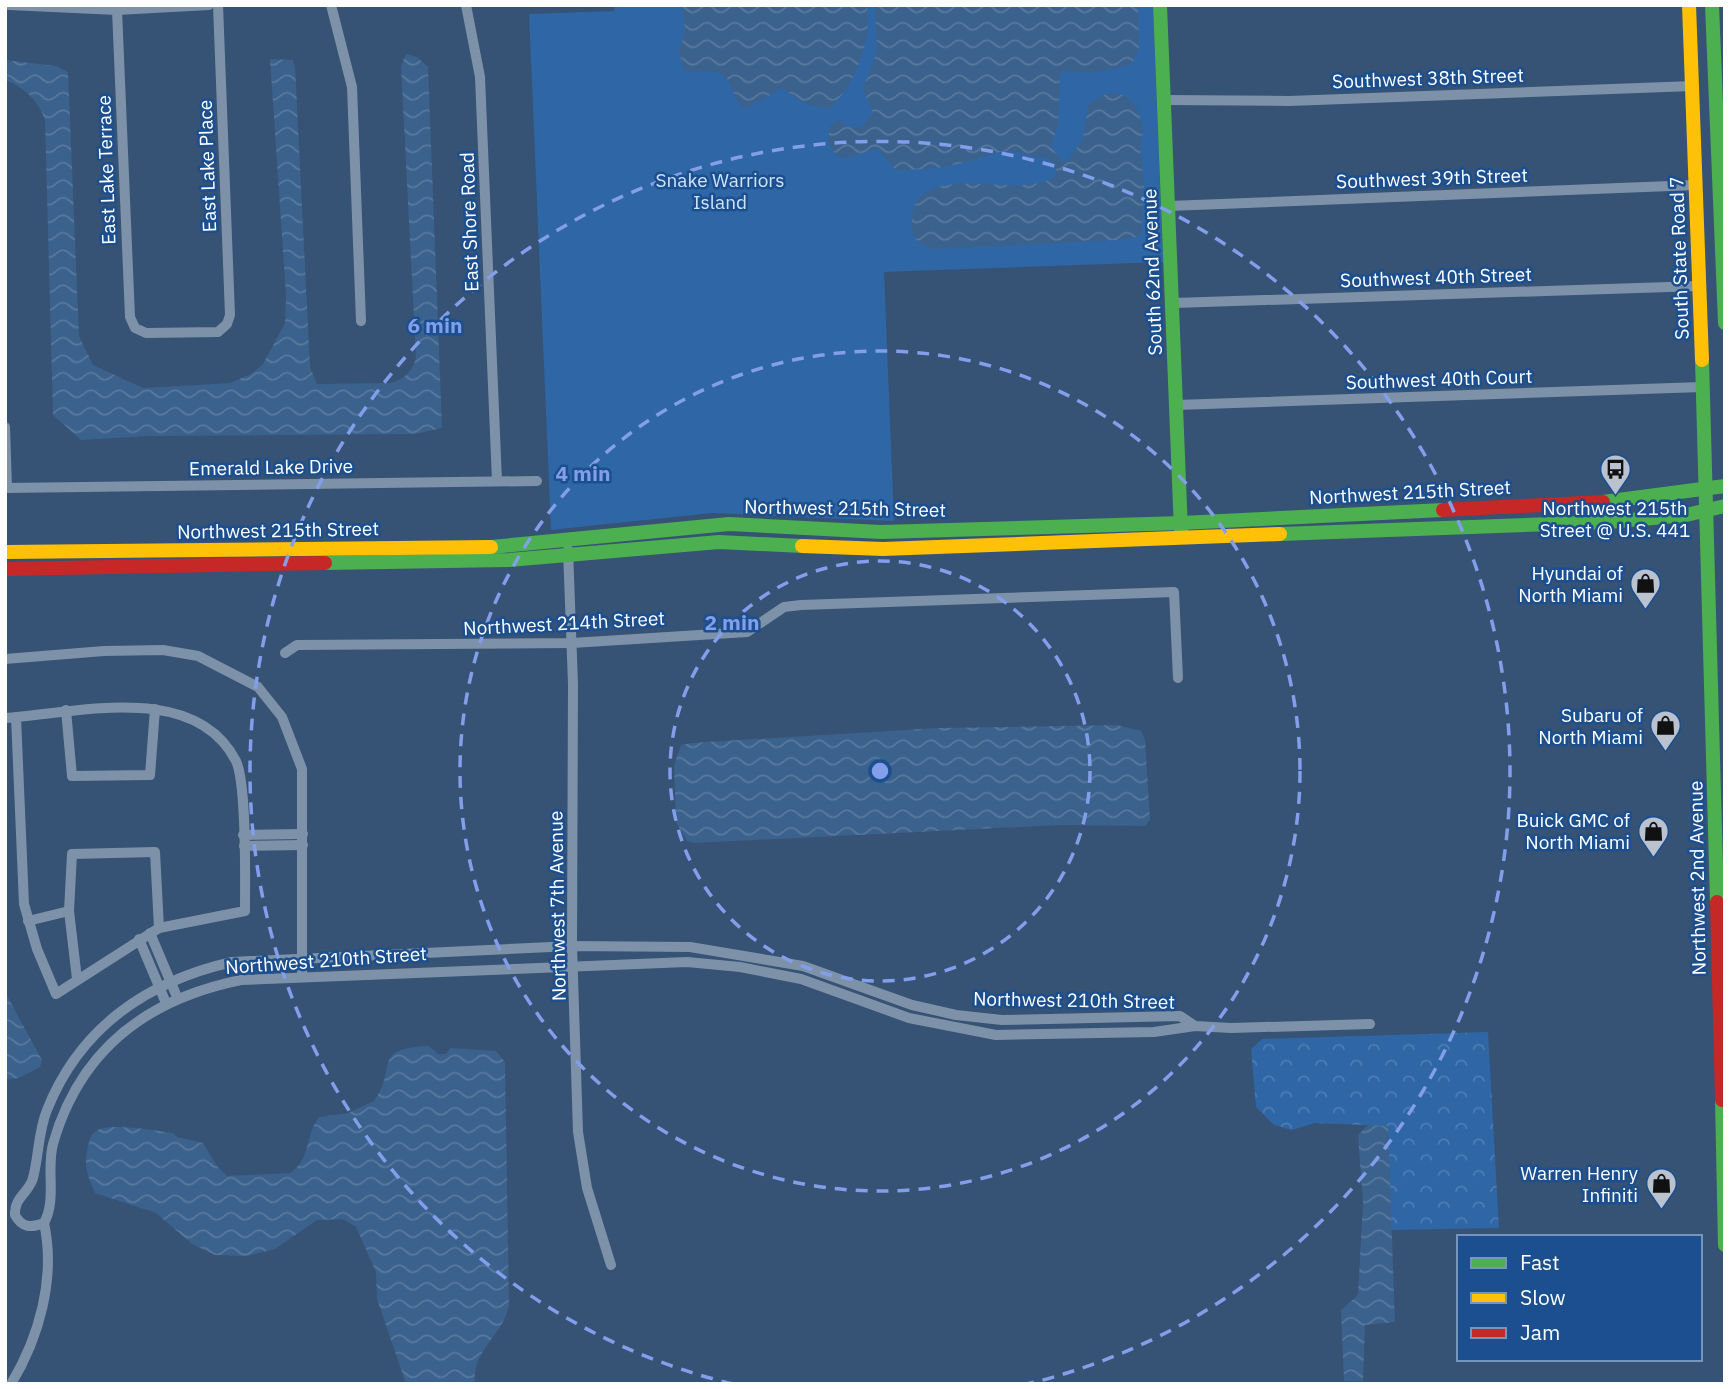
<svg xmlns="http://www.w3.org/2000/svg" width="1730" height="1389" viewBox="0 0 1730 1389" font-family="'IBM Plex Sans',sans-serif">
<defs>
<pattern id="forest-crowns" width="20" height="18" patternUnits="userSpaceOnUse" patternTransform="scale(1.75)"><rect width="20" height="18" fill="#2f66a5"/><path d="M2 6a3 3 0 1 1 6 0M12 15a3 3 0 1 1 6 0" fill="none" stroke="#4e7db2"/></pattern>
<pattern id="water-waves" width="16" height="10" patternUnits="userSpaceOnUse" patternTransform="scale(1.75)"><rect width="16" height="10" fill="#3b618d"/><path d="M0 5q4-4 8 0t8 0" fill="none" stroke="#58799e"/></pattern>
</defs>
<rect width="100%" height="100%" fill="#365274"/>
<path fill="url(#forest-crowns)" d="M1488,1032L1499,1228L1391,1230L1388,1126L1315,1123L1292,1130L1274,1125L1256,1107L1251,1049L1262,1039Z"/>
<path fill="#2f66a5" d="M615,5H1153L1163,262L884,272L894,521L712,513L551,530L529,14L614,11Z"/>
<g fill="url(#water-waves)">
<path d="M683,5H867C872,41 856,84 829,109L805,104L782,88L747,108C731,104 736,85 724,76C713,68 696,75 684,70L679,52L685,31Z"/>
<path d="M875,5H1138L1139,50L1131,65L1092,73L1063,71L1060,75L1058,125L1051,147L1063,162L1069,160L1083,138L1088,106C1122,72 1151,113 1140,146L1144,185L1141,234L1137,237L1119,240L934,249C924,246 913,242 912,229C906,152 1018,203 1054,177L1057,167L1046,157C1032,159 1022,151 1009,151C993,152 982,158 967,162C944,168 920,170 896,170L877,149L847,158L837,156L828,143L830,125L839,120L848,127L861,128L873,113L863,89L877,52Z"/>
<path d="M406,54L417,57L428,67L442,428L415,434L150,436L81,440L53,415L45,120C38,101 25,87 5,80V60L56,66L68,72L79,336L93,365L143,388L230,383L253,373L263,364L285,323L286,296L270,59L292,60L295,66L310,367L317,384L391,383C404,379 412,372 416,358L401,66Z"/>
<path d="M1117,725L1141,731L1145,740L1150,820L1145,826L1061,825L694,843L687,841L676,822L674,765L681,745L691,743L938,728Z"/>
<path d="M5,992L42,1060L40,1067L19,1078L7,1079Z"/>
<path d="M429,1046L438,1054H446L450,1048L496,1051L505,1062L509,1305C504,1335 471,1350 475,1384H406L377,1299L376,1272L356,1227L343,1219L317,1220L275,1249L247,1256L215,1255L192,1244L156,1213L95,1193C88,1177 84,1168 87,1151C89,1143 89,1135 96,1131C108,1122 157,1131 173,1133L177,1137L203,1143L217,1166L227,1176L290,1173C311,1160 305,1135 319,1117L348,1113L374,1101C398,1069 370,1048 429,1046Z"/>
<path d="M1368,1125L1388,1126L1395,1322L1365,1325L1363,1381H1344L1341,1310L1358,1295L1363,1203L1358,1135Z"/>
</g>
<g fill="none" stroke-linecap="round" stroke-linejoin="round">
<g stroke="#7d92a8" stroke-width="10">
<path d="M9,5L117,10L209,5"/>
<path d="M331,5L352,87L361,321"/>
<path d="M466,5L480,77L497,481"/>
<path d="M117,10L130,317L135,328L146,333L218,332L227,324L230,315L218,5"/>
<path d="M1163,100L1289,101L1693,86"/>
<path d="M1169,206L1696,185"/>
<path d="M1174,303L1699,286"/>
<path d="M1176,405L1702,387"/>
<path d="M5,427L7,488"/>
<path d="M5,488L537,481"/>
<path d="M568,550L573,684L572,946L578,1132L587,1188L611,1265"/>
<path d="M285,653L297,645L572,643L747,632L784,607L801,605L1174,592L1178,678"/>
<path d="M5,659L104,651L163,650L198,656L258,687L282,717L302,769V977"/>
<path d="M66,710L72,776L150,775L155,709"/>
<path d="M5,718C77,713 195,681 236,761C247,785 245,880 245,911L159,928L56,994L37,949L24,904L16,717"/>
<path d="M243,835L303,834"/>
<path d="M244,846L303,845"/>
<path d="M28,921L69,911"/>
<path d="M150,933L177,997"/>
<path d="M139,939L166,1003"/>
<path d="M77,979L69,911L72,854L155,852L159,928"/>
<path d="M1195,1026L1180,1016L1002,1020L956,1015L912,1005L803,966L690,947L572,946L232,962C148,981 80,1027 47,1110C38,1132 39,1155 33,1178C29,1193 14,1197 15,1215C22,1228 31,1228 44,1223C57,1199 46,1170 53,1144C80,1049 147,999 241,980L687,962L740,967L801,979L909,1018L996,1035L1154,1032L1195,1026L1231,1028L1370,1024"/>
<path d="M11,1384C39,1338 56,1278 44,1223"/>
</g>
<g stroke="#4caf50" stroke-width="14">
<path d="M1160,5L1181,532"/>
<path d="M1712,5L1725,323"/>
<path d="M1702,360L1717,902"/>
<path d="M1603,502L1725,486"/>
<path d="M1280,534L1608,522L1686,515L1725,506"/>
<path d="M491,547L729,524L881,532L1181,523L1443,510"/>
<path d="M325,563L509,560L719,542L802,546"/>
<path d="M1722,1100L1725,1245"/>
</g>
<g stroke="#ffc107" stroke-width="14">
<path d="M1689,5L1702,360"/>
<path d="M802,546L883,549L1280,534"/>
<path d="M5,552L491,547"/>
</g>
<g stroke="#c62828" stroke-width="14">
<path d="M1443,510L1603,502"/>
<path d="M5,569L325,563"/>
<path d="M1717,902L1722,1100"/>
</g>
</g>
<g fill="none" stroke="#839eea" stroke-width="3.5" stroke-dasharray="12 9">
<circle cx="880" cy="771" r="210"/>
<circle cx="880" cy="771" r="420"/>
<path d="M733 1384A630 630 0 1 1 1027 1384"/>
</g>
<defs>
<symbol id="bus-pin" viewBox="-11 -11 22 30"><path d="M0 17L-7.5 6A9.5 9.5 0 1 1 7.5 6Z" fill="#b9c2ce" stroke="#1b4f8f"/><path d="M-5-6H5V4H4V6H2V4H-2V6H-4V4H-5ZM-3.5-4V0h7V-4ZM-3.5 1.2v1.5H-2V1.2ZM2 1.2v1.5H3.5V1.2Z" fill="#111"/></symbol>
<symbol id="shop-pin" viewBox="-11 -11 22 30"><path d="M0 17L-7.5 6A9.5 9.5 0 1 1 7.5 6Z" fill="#b9c2ce" stroke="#1b4f8f"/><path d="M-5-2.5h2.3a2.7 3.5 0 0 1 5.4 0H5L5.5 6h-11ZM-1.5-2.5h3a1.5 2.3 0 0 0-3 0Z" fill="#111"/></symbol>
</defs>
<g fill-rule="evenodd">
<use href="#bus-pin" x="1598" y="452" width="35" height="47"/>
<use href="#shop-pin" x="1628" y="566" width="35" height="47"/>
<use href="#shop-pin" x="1648" y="708" width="35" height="47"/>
<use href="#shop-pin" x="1636" y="814" width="35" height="47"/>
<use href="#shop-pin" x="1644" y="1166" width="35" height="47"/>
</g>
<g text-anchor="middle" stroke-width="5" stroke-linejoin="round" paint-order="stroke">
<g font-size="19" fill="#fff" stroke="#1b4f8f">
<text transform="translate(1428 78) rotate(-2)" y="7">Southwest 38th Street</text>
<text transform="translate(207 166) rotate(-92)" y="7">East Lake Place</text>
<text transform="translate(106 170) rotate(-92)" y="7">East Lake Terrace</text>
<text transform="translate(1432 178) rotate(-2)" y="7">Southwest 39th Street</text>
<text transform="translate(469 222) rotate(-92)" y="7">East Shore Road</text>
<text transform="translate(1679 258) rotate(-92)" y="7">South State Road 7</text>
<text transform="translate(1152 272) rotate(-92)" y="7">South 62nd Avenue</text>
<text transform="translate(1436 277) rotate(-2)" y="7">Southwest 40th Street</text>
<text transform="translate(1439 379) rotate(-2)" y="7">Southwest 40th Court</text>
<text transform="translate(271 467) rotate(-1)" y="7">Emerald Lake Drive</text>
<text transform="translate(1410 492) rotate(-3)" y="7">Northwest 215th Street</text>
<text transform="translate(845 508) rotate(1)" y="7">Northwest 215th Street</text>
<text transform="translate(278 530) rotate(-1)" y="7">Northwest 215th Street</text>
<text transform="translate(564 623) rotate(-3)" y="7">Northwest 214th Street</text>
<text transform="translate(1697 878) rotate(-91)" y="7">Northwest 2nd Avenue</text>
<text transform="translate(557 906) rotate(-91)" y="7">Northwest 7th Avenue</text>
<text transform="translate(326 960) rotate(-4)" y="7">Northwest 210th Street</text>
<text transform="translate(1074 1000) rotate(1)" y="7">Northwest 210th Street</text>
</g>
<g font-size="19" fill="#cfe3fa" stroke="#1b4f8f">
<text x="720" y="187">Snake Warriors<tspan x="720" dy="22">Island</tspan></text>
</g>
<g font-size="19" fill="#fff" stroke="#1b4f8f" text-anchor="end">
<text x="1615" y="515" text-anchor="middle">Northwest 215th<tspan x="1615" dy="22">Street @ U.S. 441</tspan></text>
<text x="1623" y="580">Hyundai of<tspan x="1623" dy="22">North Miami</tspan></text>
<text x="1643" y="722">Subaru of<tspan x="1643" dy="22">North Miami</tspan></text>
<text x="1630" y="827">Buick GMC of<tspan x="1630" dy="22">North Miami</tspan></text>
<text x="1638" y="1180">Warren Henry<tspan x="1638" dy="22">Infiniti</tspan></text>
</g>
</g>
<circle cx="880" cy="771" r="10" fill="#839eea" stroke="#1b4f8f" stroke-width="3.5"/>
<g font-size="21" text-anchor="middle" font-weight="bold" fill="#839eea" stroke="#1b4f8f" stroke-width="5" stroke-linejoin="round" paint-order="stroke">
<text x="435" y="333">6 min</text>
<text x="583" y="481">4 min</text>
<text x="732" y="630">2 min</text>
</g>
<rect width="1730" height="1389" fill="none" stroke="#ffffff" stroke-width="14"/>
<rect x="1457" y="1235" width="245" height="126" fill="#1b4f8f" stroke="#7695bc" stroke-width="2"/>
<rect x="1471" y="1258" width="35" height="10" fill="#4caf50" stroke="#7695bc" stroke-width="2"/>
<text x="1520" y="1270" font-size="21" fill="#ffffff">Fast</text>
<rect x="1471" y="1293" width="35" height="10" fill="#ffc107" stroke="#7695bc" stroke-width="2"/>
<text x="1520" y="1305" font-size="21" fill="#ffffff">Slow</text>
<rect x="1471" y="1328" width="35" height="10" fill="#c62828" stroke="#7695bc" stroke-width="2"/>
<text x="1520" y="1340" font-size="21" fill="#ffffff">Jam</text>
</svg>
